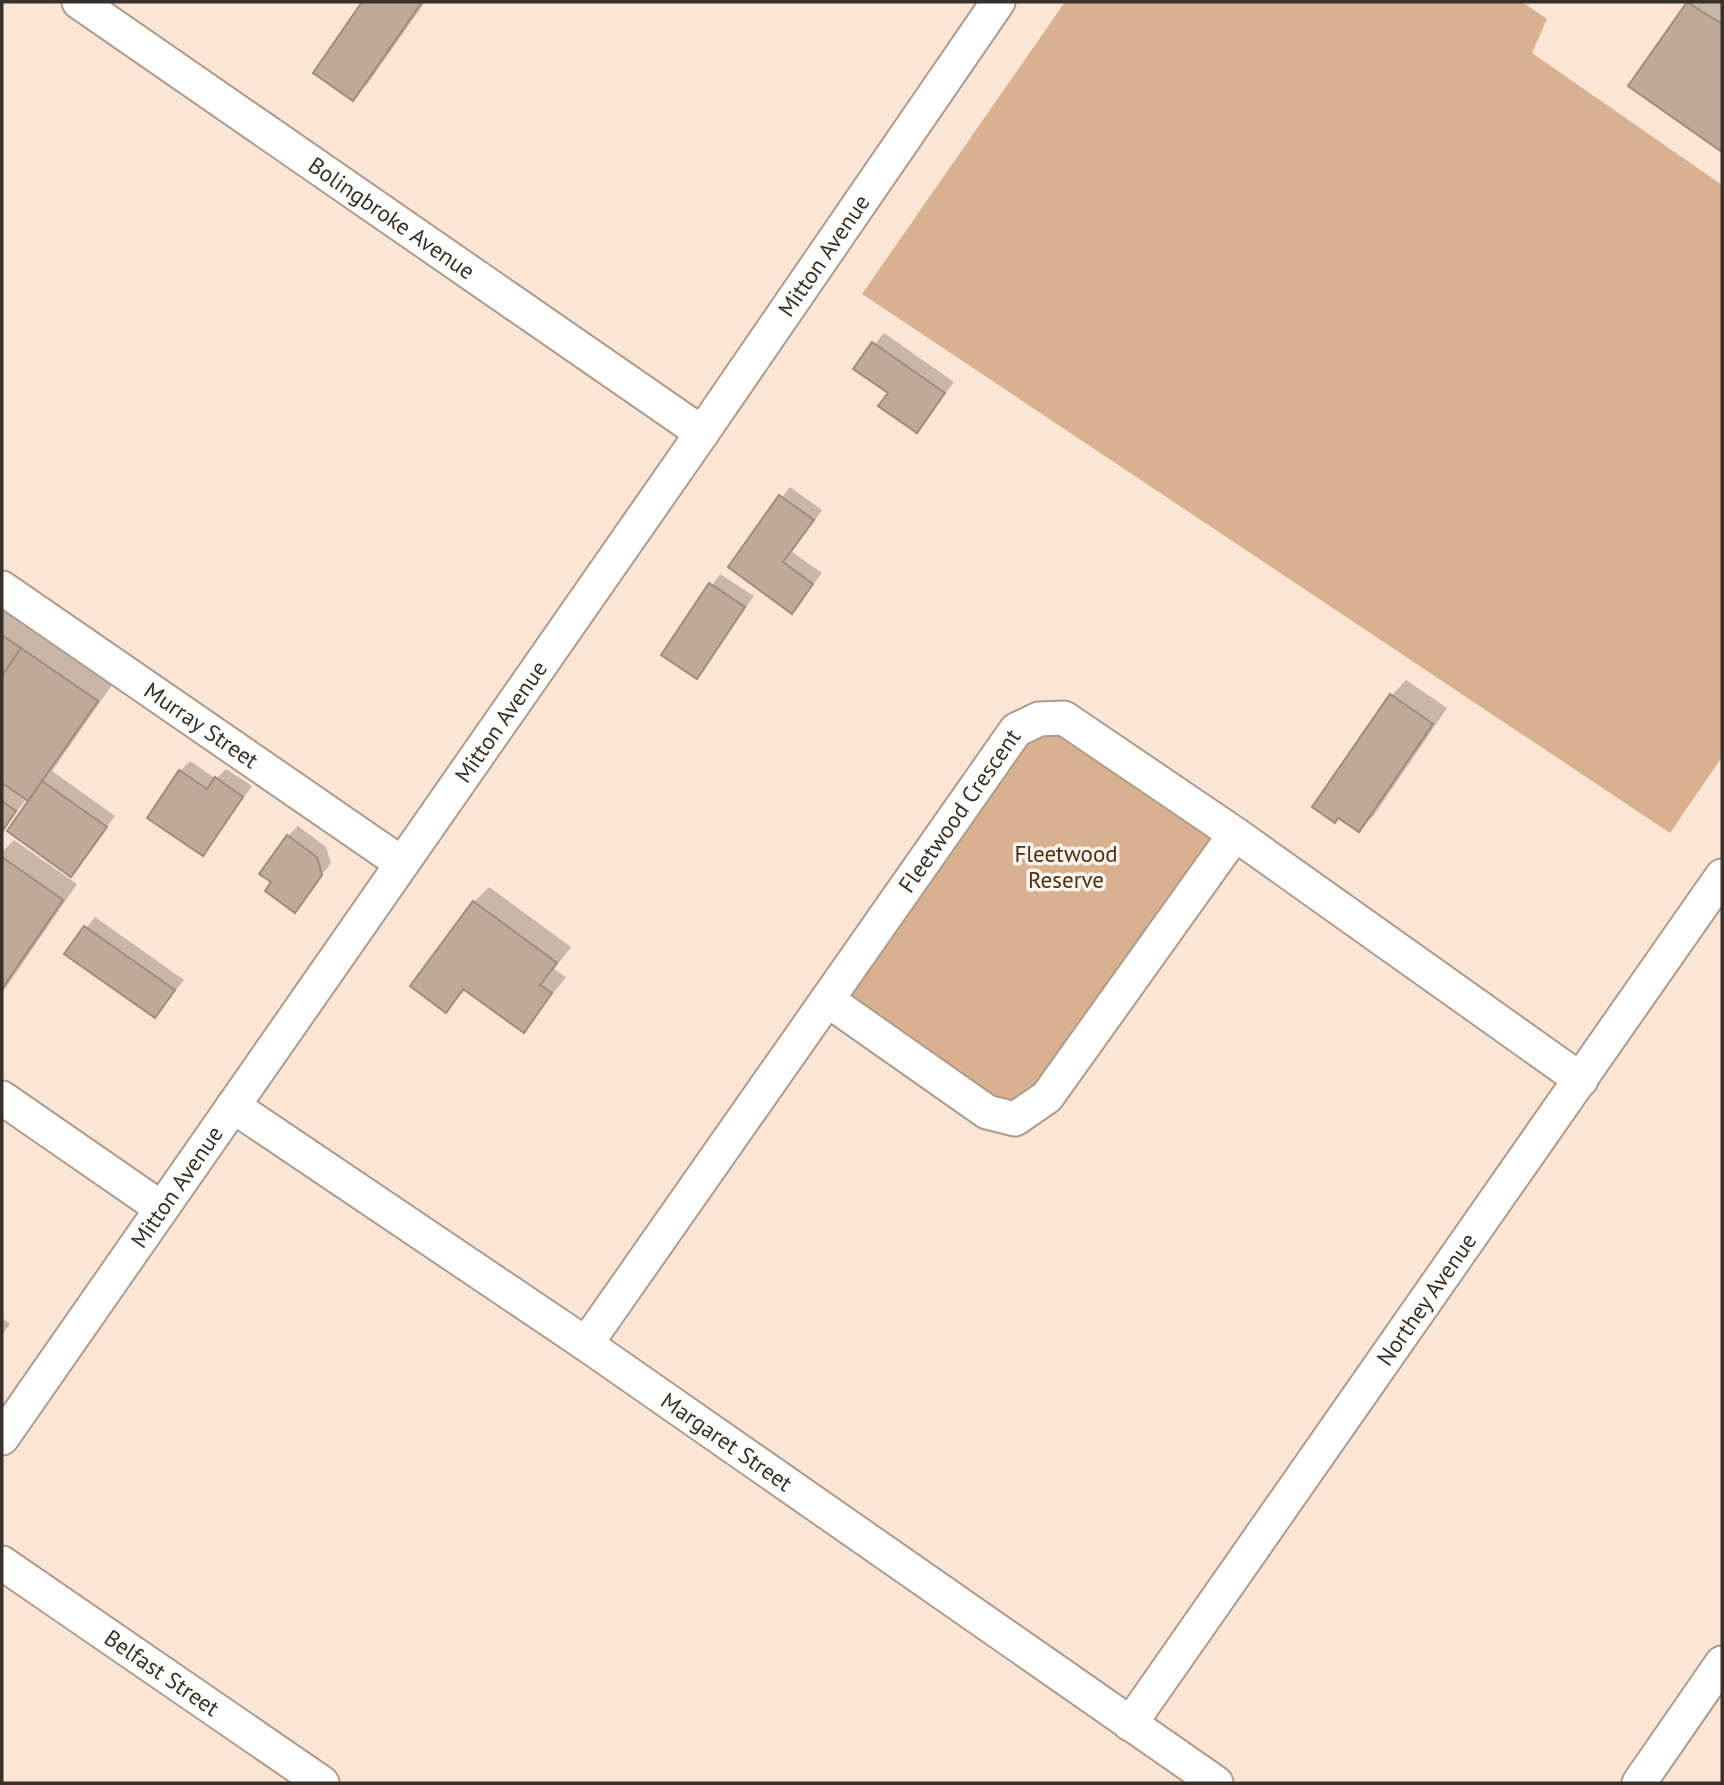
<svg xmlns="http://www.w3.org/2000/svg" width="1724" height="1785" viewBox="0 0 1724 1785" font-family="'PT Sans',sans-serif">
<rect width="100%" height="100%" fill="#fbe5d4"/>
<g fill="#d8b191">
<path d="M1065,2H1522L1547,19L1532,53L1722,185V757L1670,833L862,294Z"/>
<path d="M1041,729L1060,732L1222,839L1040,1089L1015,1109L992,1102L843,997L1021,741Z"/>
</g>
<g fill="#0003">
<path d="M365,2H425L368,83L353,98L315,72Z"/>
<path d="M1689,2H1722V150L1631,85Z"/>
<path d="M884,333L954,382L917,431L890,392L856,368Z"/>
<path d="M790,487L822,510L792,552L822,573L792,611L730,567Z"/>
<path d="M720,574L754,596L697,677L663,654Z"/>
<path d="M2,609L112,685L52,771L115,816L71,874L36,794L18,791L16,794L25,801L2,831Z"/>
<path d="M1406,680L1447,708L1374,815L1359,830L1391,696Z"/>
<path d="M190,761L216,779L226,769L252,786L203,854L180,771Z"/>
<path d="M298,826L326,847L331,863L294,910L288,836Z"/>
<path d="M14,840L77,884L2,993V852Z"/>
<path d="M489,887L571,947L554,969L566,977L523,1031L466,989L446,1011L474,902Z"/>
<path d="M95,917L184,980L155,1016L66,954Z"/>
<path d="M2,1318L10,1324L2,1335Z"/>
</g>
<g fill="#bfaa9a" stroke="#a08c7c" stroke-width="2">
<path d="M362,2H422L353,101L313,73Z"/>
<path d="M1687,2L1722,24V152L1628,86Z"/>
<path d="M872,342L945,393L917,433L878,406L888,393L853,369Z"/>
<path d="M779,495L814,520L783,562L813,584L792,614L728,567Z"/>
<path d="M709,583L745,607L697,679L661,655Z"/>
<path d="M2,635L21,648L2,676Z"/>
<path d="M21,648L98,701L28,801L2,783V676Z"/>
<path d="M1390,694L1433,724L1359,832L1338,818L1335,823L1312,807Z"/>
<path d="M179,770L207,789L215,777L243,797L203,856L147,818Z"/>
<path d="M42,781L107,827L71,877L7,831Z"/>
<path d="M2,801L16,811L2,832Z"/>
<path d="M287,835L317,857L322,875L295,913L265,891L271,882L259,874Z"/>
<path d="M2,857L63,900L2,989Z"/>
<path d="M473,901L557,963L540,985L552,993L524,1033L463,989L446,1013L410,986Z"/>
<path d="M84,926L175,990L155,1018L64,954Z"/>
</g>
<g fill="none" stroke-linecap="round" stroke-linejoin="round">
<defs>
<g id="minor">
<path id="s1" d="M79,2L702,433"/>
<path id="s2" d="M2,588L401,863"/>
<path d="M829,1001L987,1112L1015,1119L1047,1097L1235,834"/>
<path d="M2,1098L161,1208"/>
<path id="s3" d="M233,1106L586,1344L1216,1783"/>
<path id="s4" d="M586,1344L1016,730L1039,719L1064,718L1235,834L1581,1080"/>
<path id="s5" d="M2,1438L702,433L998,2"/>
<path id="s6" d="M2,1563L322,1783"/>
<path id="s7" d="M1130,1724L1722,876"/>
<path d="M1639,1783L1722,1663"/>
</g>
</defs>
<use href="#minor" stroke="#af9b8b" stroke-width="37"/>
<use href="#minor" stroke="#fff" stroke-width="33"/>
</g>
<g text-anchor="middle" stroke-width="7" stroke-linejoin="round" paint-order="stroke">
<g font-size="23" fill="#39302a" stroke="#fef5ee">
<text dy="8" stroke="none"><textPath href="#s1" startOffset="380">Bolingbroke Avenue</textPath></text>
<text dy="8" stroke="none"><textPath href="#s5" startOffset="1440">Mitton Avenue</textPath></text>
<text dy="8" stroke="none"><textPath href="#s5" startOffset="873">Mitton Avenue</textPath></text>
<text dy="8" stroke="none"><textPath href="#s2" startOffset="242">Murray Street</textPath></text>
<text dy="8" stroke="none"><textPath href="#s4" startOffset="651">Fleetwood Crescent</textPath></text>
<text dy="8" stroke="none"><textPath href="#s5" startOffset="306">Mitton Avenue</textPath></text>
<text dy="8" stroke="none"><textPath href="#s7" startOffset="518">Northey Avenue</textPath></text>
<text dy="8" stroke="none"><textPath href="#s3" startOffset="597">Margaret Street</textPath></text>
<text dy="8" stroke="none"><textPath href="#s6" startOffset="194">Belfast Street</textPath></text>
</g>
<g font-size="23" fill="#513010" stroke="#fef5ee">
<text x="1066" y="862">Fleetwood<tspan x="1066" dy="26">Reserve</tspan></text>
</g>
</g>
<rect width="1724" height="1785" fill="none" stroke="#39302a" stroke-width="7"/>
</svg>
